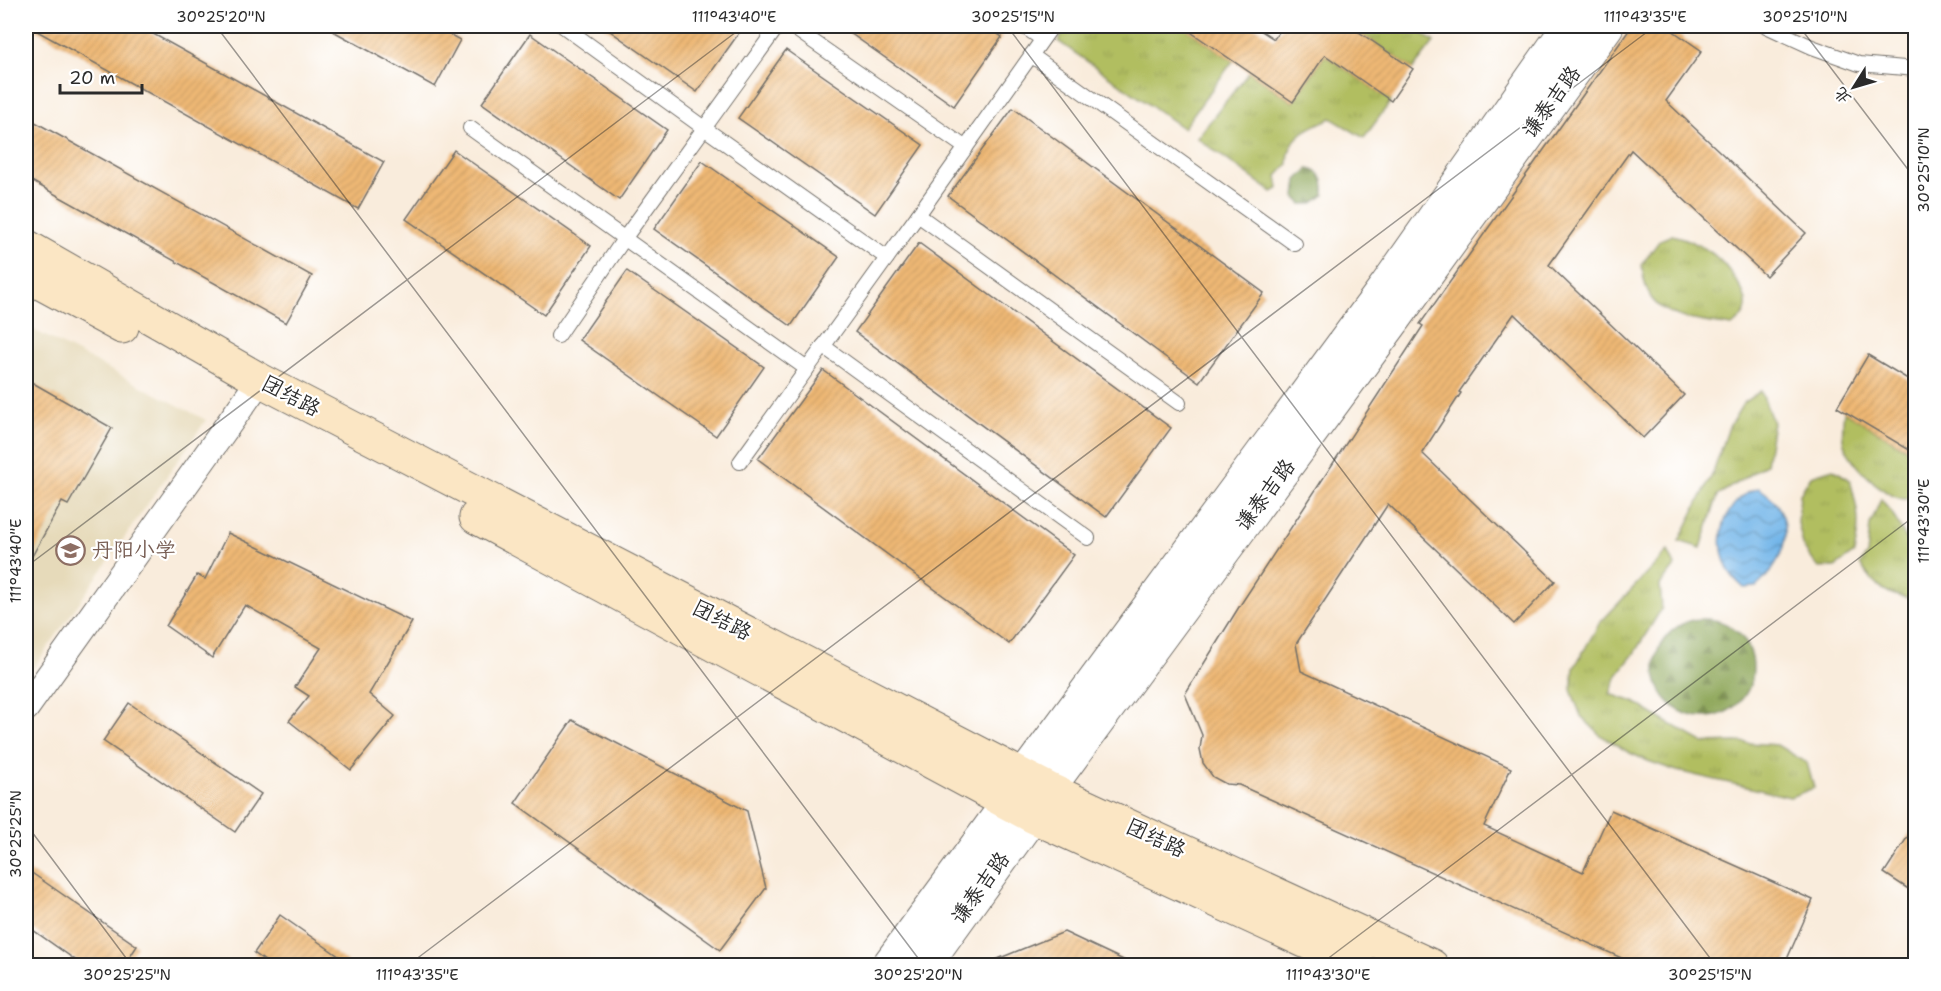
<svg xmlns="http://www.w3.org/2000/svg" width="1941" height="991" viewBox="0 0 1941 991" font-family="'Shantell Sans','LXGW WenKai TC',sans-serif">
<defs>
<pattern id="grass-tufts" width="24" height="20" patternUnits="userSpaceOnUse" patternTransform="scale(1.5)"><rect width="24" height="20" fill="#b1be60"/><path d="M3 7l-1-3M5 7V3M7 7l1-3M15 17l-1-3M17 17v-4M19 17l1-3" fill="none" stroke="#98a354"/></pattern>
<pattern id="forest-firs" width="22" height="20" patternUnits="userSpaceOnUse" patternTransform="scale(1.5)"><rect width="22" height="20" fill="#8ca556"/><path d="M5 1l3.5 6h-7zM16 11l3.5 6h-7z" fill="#738747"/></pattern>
<pattern id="water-waves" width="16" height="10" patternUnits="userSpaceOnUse" patternTransform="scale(1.5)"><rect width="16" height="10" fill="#73b6e9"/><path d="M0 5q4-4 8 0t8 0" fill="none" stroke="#5f94bd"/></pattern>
<pattern id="building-hatch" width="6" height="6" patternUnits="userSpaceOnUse" patternTransform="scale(1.5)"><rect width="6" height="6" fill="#eeb875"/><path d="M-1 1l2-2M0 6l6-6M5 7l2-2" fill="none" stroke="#cc9e65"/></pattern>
</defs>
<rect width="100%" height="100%" fill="#fff"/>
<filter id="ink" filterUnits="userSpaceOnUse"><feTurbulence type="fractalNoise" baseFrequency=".0167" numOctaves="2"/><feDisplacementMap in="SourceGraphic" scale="12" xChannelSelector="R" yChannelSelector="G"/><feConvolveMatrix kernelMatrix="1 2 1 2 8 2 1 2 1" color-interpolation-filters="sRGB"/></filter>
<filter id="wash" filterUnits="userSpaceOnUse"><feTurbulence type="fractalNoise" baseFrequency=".008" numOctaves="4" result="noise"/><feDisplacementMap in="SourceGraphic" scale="24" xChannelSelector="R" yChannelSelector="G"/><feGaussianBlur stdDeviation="1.35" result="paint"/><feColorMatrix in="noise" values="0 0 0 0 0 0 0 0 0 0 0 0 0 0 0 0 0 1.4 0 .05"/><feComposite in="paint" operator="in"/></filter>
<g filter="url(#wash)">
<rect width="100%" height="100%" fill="#f9ecdc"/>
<path fill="#e6daba" d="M26,326L206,420L26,679Z"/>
<g fill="url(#grass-tufts)" stroke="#6e7446" stroke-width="1.5">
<path d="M1069,26H1182L1233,61L1183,128L1058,41Z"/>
<path d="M1350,26H1411L1434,42L1413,69Z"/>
<path d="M1325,55L1391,101L1364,138L1331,118C1308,128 1287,136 1288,164L1277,176L1279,188L1272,192L1197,138L1249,72L1293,102Z"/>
<path d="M1672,235C1685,238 1696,243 1707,250C1721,258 1748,290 1746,307C1745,315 1738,321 1732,326C1708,322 1664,320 1650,296C1644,286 1643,274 1642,264L1660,240Z"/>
<path d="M1761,391L1773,423L1766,464L1718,495L1701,548L1679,541L1713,473L1729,427L1744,402Z"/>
<path d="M1844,411L1915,454V496C1912,497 1910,499 1906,499C1885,499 1851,463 1844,444C1841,434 1843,421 1844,411Z"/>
<path d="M1833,469L1850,480C1858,509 1861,522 1854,553L1835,567L1819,568L1804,549L1798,523L1800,494L1811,476Z"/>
<path d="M1881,499L1892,513L1911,548L1915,551V598C1890,599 1873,585 1860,564L1867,555L1870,525Z"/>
<path d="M1668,551L1675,566L1660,585L1662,608L1633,655L1617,675L1610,694L1634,702L1663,720L1704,743L1736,742L1777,745L1807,763L1814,788L1790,797L1677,771L1648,761L1628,752L1600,735L1581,716L1571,690L1574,668L1599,624Z"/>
</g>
<g fill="url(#forest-firs)" stroke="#5c6840" stroke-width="1.5">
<path d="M1308,169C1323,171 1325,183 1324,195L1312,204H1302L1295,197L1297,180Z"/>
<circle cx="1704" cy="668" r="49"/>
</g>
<path fill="url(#water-waves)" stroke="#4f708a" stroke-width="1.5" d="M1759,488C1801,516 1787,559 1756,587L1744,588C1740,584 1734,579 1731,574C1711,543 1723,499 1759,488Z"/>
<g id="blocks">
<g fill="url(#building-hatch)">
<path d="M28,26H139L384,162L358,209Z"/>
<path d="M324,26H434L460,40L435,87Z"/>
<path d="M603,26H744L697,92Z"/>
<path d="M840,26H986L1002,37L954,106Z"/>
<path d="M1182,26H1254L1274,39L1283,26H1350L1413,69L1391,101L1325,55L1293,102Z"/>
<path d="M1632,26H1666L1702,51L1666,101L1806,233L1766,276L1631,150L1549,265L1684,395L1643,438L1514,314L1459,392L1461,393L1422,453L1555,581L1514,624L1388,504L1296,644L1301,671L1511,768L1484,826L1583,872L1611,810L1813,900L1784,966H1639L1239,785L1226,784L1213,777L1203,763L1200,749L1202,735L1185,694L1239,607L1423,326L1420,324Z"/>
<path d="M530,34L667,130L619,200L482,103Z"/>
<path d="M786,50L923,145L875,214L738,118Z"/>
<path d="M1013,108L1264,293L1199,382L948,196Z"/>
<path d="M26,117L312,276L286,323L26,178Z"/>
<path d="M454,150L591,246L544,315L406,219Z"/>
<path d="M702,161L839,257L791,326L654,229Z"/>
<path d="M919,243L1171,428L1106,517L855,332Z"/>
<path d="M627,271L764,367L716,436L579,340Z"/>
<path d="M1868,355L1916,384V454L1837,407Z"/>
<path d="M823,370L1074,555L1009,644L758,459Z"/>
<path d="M26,379L112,428L68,505L62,502L26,567Z"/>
<path d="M228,533L412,622L369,694L395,716L351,770L289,721L309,696L295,687L321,648L245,605L212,658L166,626L197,575L205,579Z"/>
<path d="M129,703L261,794L235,832L103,741Z"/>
<path d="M572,720L747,811L766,888L720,950L515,803Z"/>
<path d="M1916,824V894L1884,873Z"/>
<path d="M26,869L137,946L124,966H84L26,925Z"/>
<path d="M280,915L353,966H272L254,953Z"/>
<path d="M1064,932L1136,966H984L983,965Z"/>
</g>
</g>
</g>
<g filter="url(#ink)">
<use href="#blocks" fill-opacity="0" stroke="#736f69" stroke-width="1.5"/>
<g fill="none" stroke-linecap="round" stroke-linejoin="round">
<defs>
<g id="service">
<path d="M563,26L704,128L887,258"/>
<path d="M791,26L966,148"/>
<path d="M1023,26L1042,39"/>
<path d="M1766,26L1812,47L1859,64L1916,69"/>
<path d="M1031,55L1295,244"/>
<path d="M470,128L807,369"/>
<path d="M918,215L1052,26"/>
<path d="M558,336L624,239L778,26"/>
<path d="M823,346L1088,538"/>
<path d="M740,462L918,215L1179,403"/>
</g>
<path id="minor" d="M26,708L260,380"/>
<g id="tertiary">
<path d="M888,966L1008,803L1024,776L1386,286L1569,26"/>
<path d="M924,966L1032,816L1048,789L1394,320L1607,26"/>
</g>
<g id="secondary">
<path d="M26,246L260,380L1048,789L1432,966"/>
<path d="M26,275L122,327"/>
<path d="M476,517L1032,816L1359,966"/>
</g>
</defs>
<use href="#service" stroke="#736f69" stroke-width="16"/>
<use href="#minor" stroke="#736f69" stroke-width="28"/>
<use href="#tertiary" stroke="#736f69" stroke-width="35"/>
<use href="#secondary" stroke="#736f69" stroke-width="35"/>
<use href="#service" stroke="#fff" stroke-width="14"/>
<use href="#minor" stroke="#fff" stroke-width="26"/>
<use href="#tertiary" stroke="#fff" stroke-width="33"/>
<use href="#secondary" stroke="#fbe6c4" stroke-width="33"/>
</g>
</g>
<path fill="none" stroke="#2b2b2b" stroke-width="1.5" stroke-opacity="0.45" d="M216,26L924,966M1007,26L1716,966M1799,26L1916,180M26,567L744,26M26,824L132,966M407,966L1655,26M1318,966L1916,515"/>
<defs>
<symbol id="school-ring" viewBox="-11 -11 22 22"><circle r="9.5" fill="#fff" stroke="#8d6e63" stroke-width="1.5"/><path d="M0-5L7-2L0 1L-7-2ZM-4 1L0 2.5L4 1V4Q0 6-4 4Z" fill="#8d6e63"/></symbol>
</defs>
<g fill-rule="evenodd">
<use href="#school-ring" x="54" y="534" width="33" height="33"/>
</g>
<g text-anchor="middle" stroke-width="4.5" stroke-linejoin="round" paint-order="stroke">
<g font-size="21" fill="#2b2b2b" stroke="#fff">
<text transform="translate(1551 102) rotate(-54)" y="7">谦泰吉路</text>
<text transform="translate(291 396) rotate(28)" y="7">团结路</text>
<text transform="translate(1265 495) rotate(-53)" y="7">谦泰吉路</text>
<text transform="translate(722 620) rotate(27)" y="7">团结路</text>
<text transform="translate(1156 838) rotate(25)" y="7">团结路</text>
<text transform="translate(980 888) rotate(-54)" y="7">谦泰吉路</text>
</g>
<g font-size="21" fill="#785e54" stroke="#fff" text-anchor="start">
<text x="92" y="557">丹阳小学</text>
</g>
</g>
<rect width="1941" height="991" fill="none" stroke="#fff" stroke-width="66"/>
<g transform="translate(1854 87) rotate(233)" stroke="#ffffff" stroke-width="4.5" paint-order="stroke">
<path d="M0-4.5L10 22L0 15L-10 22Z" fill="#2b2b2b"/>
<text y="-9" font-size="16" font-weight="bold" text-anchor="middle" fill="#2b2b2b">北</text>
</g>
<path d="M60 84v9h82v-9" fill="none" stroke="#2b2b2b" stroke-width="3"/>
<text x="69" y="84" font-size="18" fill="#2b2b2b" stroke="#ffffff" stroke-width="4.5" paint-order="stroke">20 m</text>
<rect x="33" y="33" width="1875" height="925" fill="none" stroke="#2b2b2b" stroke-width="2"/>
<g font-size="15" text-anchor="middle" fill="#2b2b2b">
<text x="221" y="22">30°25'20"N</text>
<text x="734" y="22">111°43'40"E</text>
<text x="1013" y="22">30°25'15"N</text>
<text x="1645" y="22">111°43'35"E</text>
<text x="1805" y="22">30°25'10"N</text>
<text transform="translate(1924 170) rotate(-90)" y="5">30°25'10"N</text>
<text transform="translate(1924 521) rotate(-90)" y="5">111°43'30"E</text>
<text transform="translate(16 561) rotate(-90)" y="5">111°43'40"E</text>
<text transform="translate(16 834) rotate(-90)" y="5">30°25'25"N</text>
<text x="127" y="980">30°25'25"N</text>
<text x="417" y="980">111°43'35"E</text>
<text x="918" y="980">30°25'20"N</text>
<text x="1328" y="980">111°43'30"E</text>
<text x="1710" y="980">30°25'15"N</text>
</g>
</svg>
